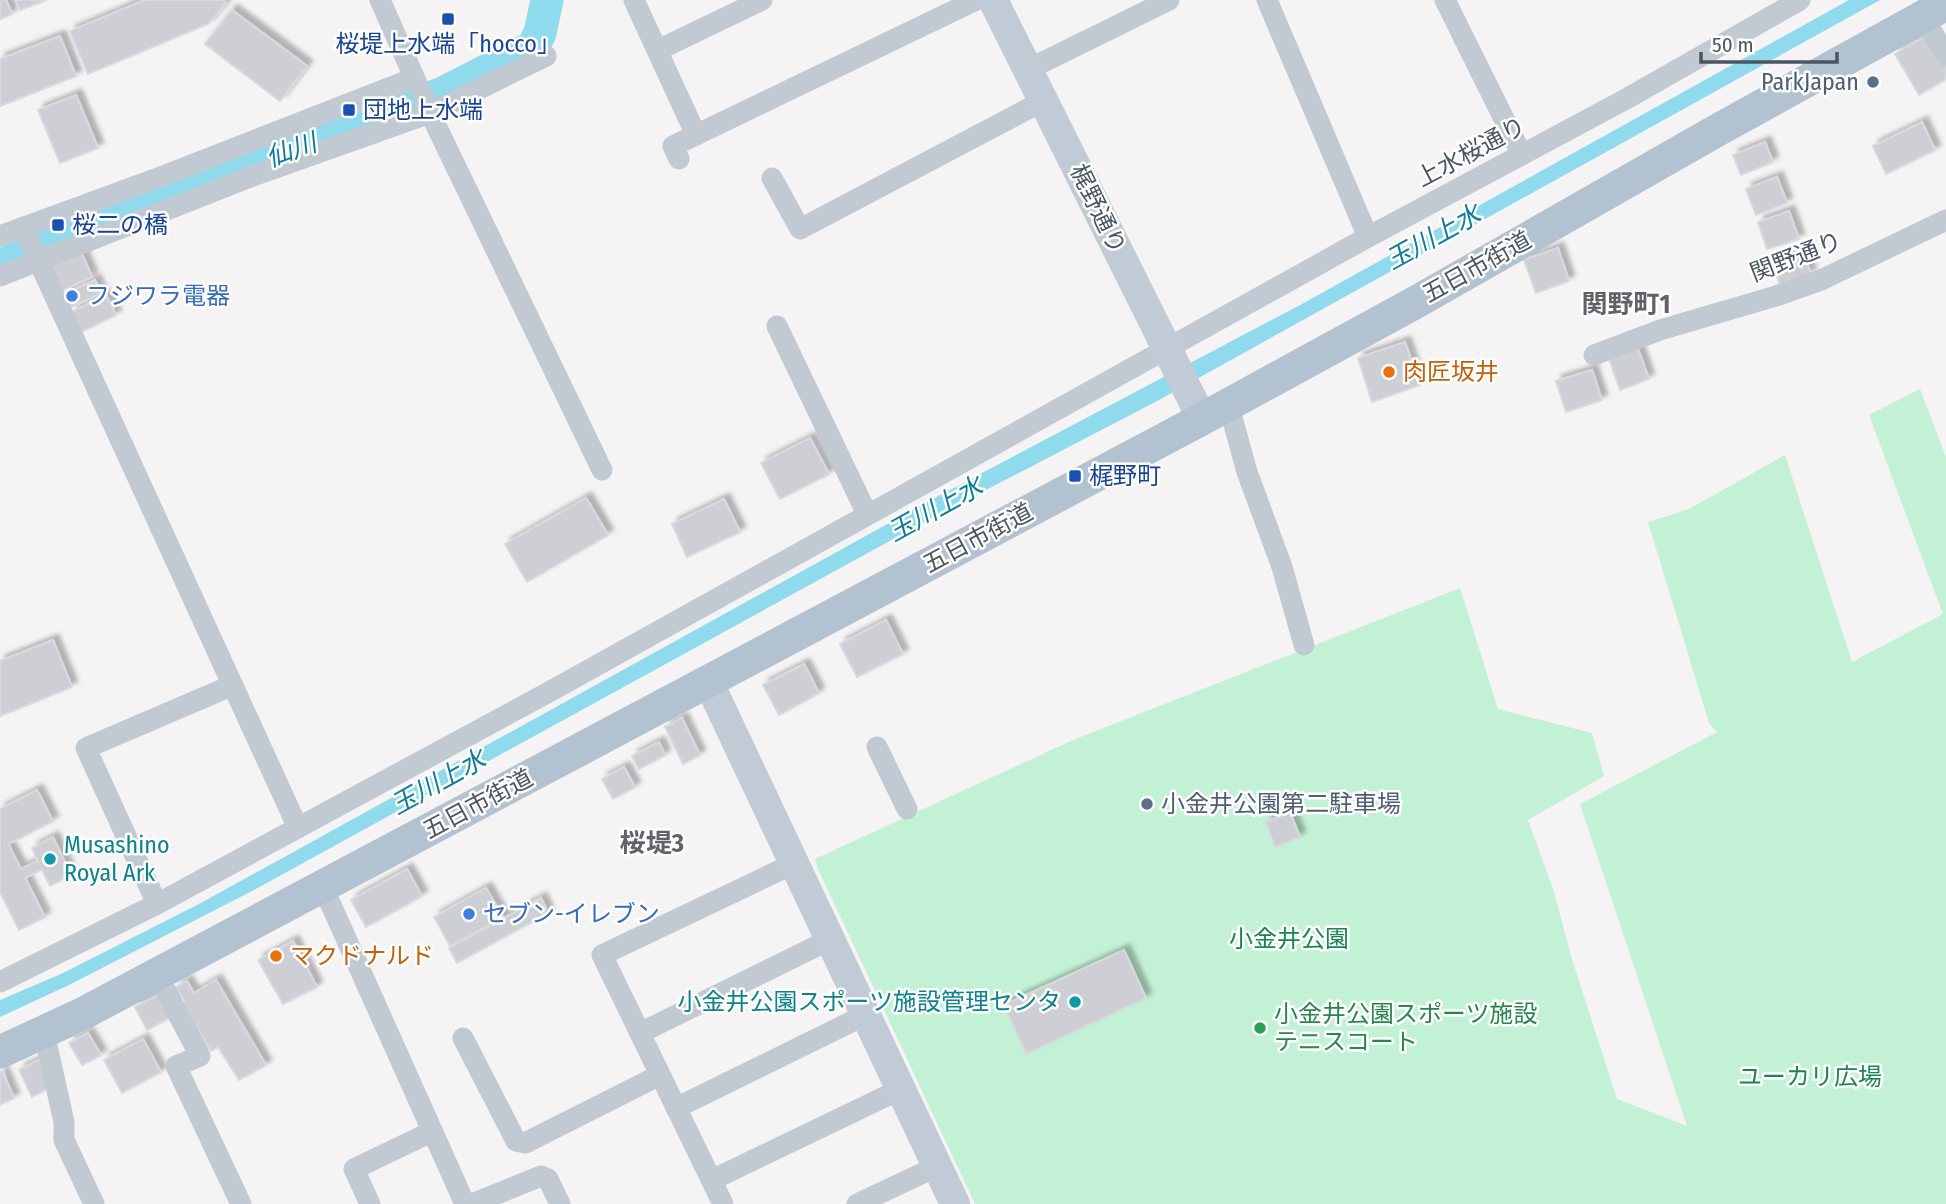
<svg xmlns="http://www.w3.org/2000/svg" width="1946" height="1204" viewBox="0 0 1946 1204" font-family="'Fira Sans Condensed','Noto Sans JP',sans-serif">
<defs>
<filter id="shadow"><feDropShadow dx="5.5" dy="-5.5" stdDeviation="2" flood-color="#0004"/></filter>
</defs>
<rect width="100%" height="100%" fill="#f5f3f3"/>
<path fill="#c3f1d5" d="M1920,389L1946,457V1204H975L818,869L815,859L1073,740L1460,588L1498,709L1592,733L1604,776L1528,820L1554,892L1571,956L1617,1099L1687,1126L1580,804L1717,732L1709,723L1648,522L1689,509L1785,455L1852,662L1943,614L1869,415Z"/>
<path fill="#90daee" d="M1849,0H1880L1157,401L915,527L252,891L69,985L0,1017V1000L61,974L199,904L929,501L1302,304Z"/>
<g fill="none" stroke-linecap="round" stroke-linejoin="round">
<path stroke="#90daee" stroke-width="33" d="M0,265L169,195L443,93L533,47L540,33L547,0"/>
</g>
<g fill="#cdcfd5" stroke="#d7d9de" stroke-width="2" filter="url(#shadow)">
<path d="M0,0H6L12,14L0,19Z"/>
<path d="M16,0H44V1L20,10Z"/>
<path d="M145,0H223L226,3L208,24L88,74L70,31Z"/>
<path d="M232,10L307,66L280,101L205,44Z"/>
<path d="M1928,35L1946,65V79L1919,95L1895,54Z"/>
<path d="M60,36L76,76L0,106V59Z"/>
<path d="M76,95L98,148L60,163L38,110Z"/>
<path d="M1922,122L1935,150L1886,174L1873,146Z"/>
<path d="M1765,142L1773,162L1741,175L1733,155Z"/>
<path d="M1777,177L1787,203L1756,215L1746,189Z"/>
<path d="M1789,211L1799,239L1767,249L1758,222Z"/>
<path d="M1558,248L1569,281L1536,293L1524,260Z"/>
<path d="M80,249L92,277L61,291L49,262Z"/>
<path d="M1803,253L1811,274L1780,285L1773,264Z"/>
<path d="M95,280L101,293L69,308L63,294Z"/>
<path d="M106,295L116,315L81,332L72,312Z"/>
<path d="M1405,342L1420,385L1372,402L1358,358Z"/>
<path d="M1637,346L1649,379L1620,390L1608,356Z"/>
<path d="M1592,370L1602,400L1566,412L1556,381Z"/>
<path d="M810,438L829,474L780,499L761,463Z"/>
<path d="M586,498L608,535L527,582L505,544Z"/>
<path d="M724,499L740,532L687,557L672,524Z"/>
<path d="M886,620L903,654L857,677L840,644Z"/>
<path d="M53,640L72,687L0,716V661Z"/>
<path d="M804,664L819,693L779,715L763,685Z"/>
<path d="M682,718L700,755L683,764L665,727Z"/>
<path d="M659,742L665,755L639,769L632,756Z"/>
<path d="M624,767L635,787L613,799L602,779Z"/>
<path d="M37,790L53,821L8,844L21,869L38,861L32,848L53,837L71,875L50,886L42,869L25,878L45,917L19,930L0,892V809Z"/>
<path d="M1290,812L1300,837L1275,847L1266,822Z"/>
<path d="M407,869L422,896L366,927L351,900Z"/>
<path d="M486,888L503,917L450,946L434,917Z"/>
<path d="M541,898L548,913L457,963L449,948Z"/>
<path d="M293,941L317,987L283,1004L258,960Z"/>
<path d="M1124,950L1146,998L1026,1054L1004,1005Z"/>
<path d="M216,980L266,1065L239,1080L218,1047L211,1051L182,1003L185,1001L176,987L187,981L194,993Z"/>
<path d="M161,994L173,1016L147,1030L135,1007Z"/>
<path d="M88,1033L101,1055L82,1065L69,1043Z"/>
<path d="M143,1039L161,1072L122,1093L104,1060Z"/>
<path d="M43,1058L52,1087L32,1097L19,1070Z"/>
<path d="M2,1071L14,1098L0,1105V1072Z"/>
</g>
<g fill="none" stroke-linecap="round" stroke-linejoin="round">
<g stroke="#c1cad2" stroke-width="21">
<path d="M380,0L430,113L602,470"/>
<path d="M634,0L696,135"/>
<path d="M1267,0L1368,237"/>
<path d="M1445,0L1522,155"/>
<path d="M1924,17L1946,56"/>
<path d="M658,50L762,0"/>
<path d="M1027,70L1169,0"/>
<path d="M679,159L673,146L976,0"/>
<path d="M772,178L800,229L1043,101"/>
<path d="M23,227L298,828"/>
<path d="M0,236L163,176L414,78"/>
<path d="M0,276L250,177L430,113L546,56"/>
<path d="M777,326L867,514"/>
<path d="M1594,355L1660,330L1776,296L1821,280L1946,220"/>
<path d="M1224,406L1233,421L1247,472L1282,567L1304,645"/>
<path d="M877,747L907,809"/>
<path d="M323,887L465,1204"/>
<path d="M157,904L86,748L233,685"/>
<path d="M157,974L200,1056L176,1066L241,1204"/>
<path d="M0,982L157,904L549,692L1368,237L1626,99L1800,0"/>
<path d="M44,1032L64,1122V1140L94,1204"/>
<path d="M640,1033L831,939"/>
<path d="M463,1038L516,1141L525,1143L660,1075"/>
<path d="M676,1108L867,1014"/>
<path d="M712,1180L901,1089"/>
<path d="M370,1204L354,1169L431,1132"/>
<path d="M472,1204L541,1176L548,1179L560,1204"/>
<path d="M723,1204L602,955L795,863"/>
<path d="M857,1204L938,1166"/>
</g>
<g stroke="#c1cbd6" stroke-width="30">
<path d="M993,0L1202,419"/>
<path d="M708,681L955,1204"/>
</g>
<path stroke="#b3c2d1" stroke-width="33" d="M0,1052L82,1014L1202,419L1418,301L1716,131L1946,4"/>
</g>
<g fill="#1a4fb4" stroke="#fff" stroke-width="2.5">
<rect x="441" y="12" width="14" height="14" rx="3.5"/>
<rect x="342" y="103" width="14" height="14" rx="3.5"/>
<rect x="51" y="218" width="14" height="14" rx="3.5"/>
<rect x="1068" y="469" width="14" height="14" rx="3.5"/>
</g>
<g fill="#5c6f8a" stroke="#fff" stroke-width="2.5">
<circle cx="1873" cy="82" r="7"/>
<circle cx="1147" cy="804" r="7"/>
</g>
<g fill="#3f7fe0" stroke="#fff" stroke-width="2.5">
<circle cx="72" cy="296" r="7"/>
<circle cx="469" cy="914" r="7"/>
</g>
<g fill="#e8710a" stroke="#fff" stroke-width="2.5">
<circle cx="1389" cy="372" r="7"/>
<circle cx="276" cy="956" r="7"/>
</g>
<g fill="#0f9aa8" stroke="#fff" stroke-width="2.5">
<circle cx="50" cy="859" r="7"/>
<circle cx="1075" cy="1002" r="7"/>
</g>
<circle fill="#2e9e5b" stroke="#fff" stroke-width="2.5" cx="1260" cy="1028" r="7"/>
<g text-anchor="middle" stroke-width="5" stroke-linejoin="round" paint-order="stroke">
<g font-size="24" fill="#164399" stroke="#fff" text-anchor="start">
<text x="448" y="52" text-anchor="middle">桜堤上水端「hocco」</text>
<text x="363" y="118">団地上水端</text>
<text x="72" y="233">桜二の橋</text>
<text x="1089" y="484">梶野町</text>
</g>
<g font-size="24" fill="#4e5e75" stroke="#fff" text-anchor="end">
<text x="1859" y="90">ParkJapan</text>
<text x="1161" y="812" text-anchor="start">小金井公園第二駐車場</text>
</g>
<g font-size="24" fill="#4a5661" stroke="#fff">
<text transform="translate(1471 152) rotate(-28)" y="8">上水桜通り</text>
<text transform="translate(1098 209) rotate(64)" y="8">梶野通り</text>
<text transform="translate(1796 257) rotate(-21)" y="8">関野通り</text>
<text transform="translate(1477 267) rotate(-29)" y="8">五日市街道</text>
<text transform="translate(978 538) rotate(-28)" y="8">五日市街道</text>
<text transform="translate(478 804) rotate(-28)" y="8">五日市街道</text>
</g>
<g font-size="24" fill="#366cbe" stroke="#fff" text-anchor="start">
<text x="86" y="304">フジワラ電器</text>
<text x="483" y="922">セブン-イレブン</text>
</g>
<g font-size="24" fill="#c56008" stroke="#fff" text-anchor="start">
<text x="1403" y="380">肉匠坂井</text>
<text x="290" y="964">マクドナルド</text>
</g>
<g font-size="24" fill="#0d838f" stroke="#fff" text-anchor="start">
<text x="64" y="853">Musashino<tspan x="64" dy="28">Royal Ark</tspan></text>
<text x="1061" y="1010" text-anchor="end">小金井公園スポーツ施設管理センタ</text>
</g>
<g font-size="24" fill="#17864f" stroke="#fff">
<text x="1289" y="947">小金井公園</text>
<text x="1810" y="1085">ユーカリ広場</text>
</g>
<g font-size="24" fill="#27864d" stroke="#fff" text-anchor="start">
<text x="1274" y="1022">小金井公園スポーツ施設<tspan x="1274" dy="28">テニスコート</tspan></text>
</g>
<g font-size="26" font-style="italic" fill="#0c7c9b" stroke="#fff">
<text transform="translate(291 150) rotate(-20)" y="9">仙川</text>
<text transform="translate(1433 237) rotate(-29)" y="9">玉川上水</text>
<text transform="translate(935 509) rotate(-29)" y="9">玉川上水</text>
<text transform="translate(438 782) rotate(-29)" y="9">玉川上水</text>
</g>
<g font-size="26" font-weight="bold" fill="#5f6368" stroke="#fff">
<text x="1626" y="313">関野町1</text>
<text x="652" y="852">桜堤3</text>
</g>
</g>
<path d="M1701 52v10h136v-10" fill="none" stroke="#4a5661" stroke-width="3.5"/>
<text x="1712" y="52" font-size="21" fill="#4a5661" stroke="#ffffff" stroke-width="5" paint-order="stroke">50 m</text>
</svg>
